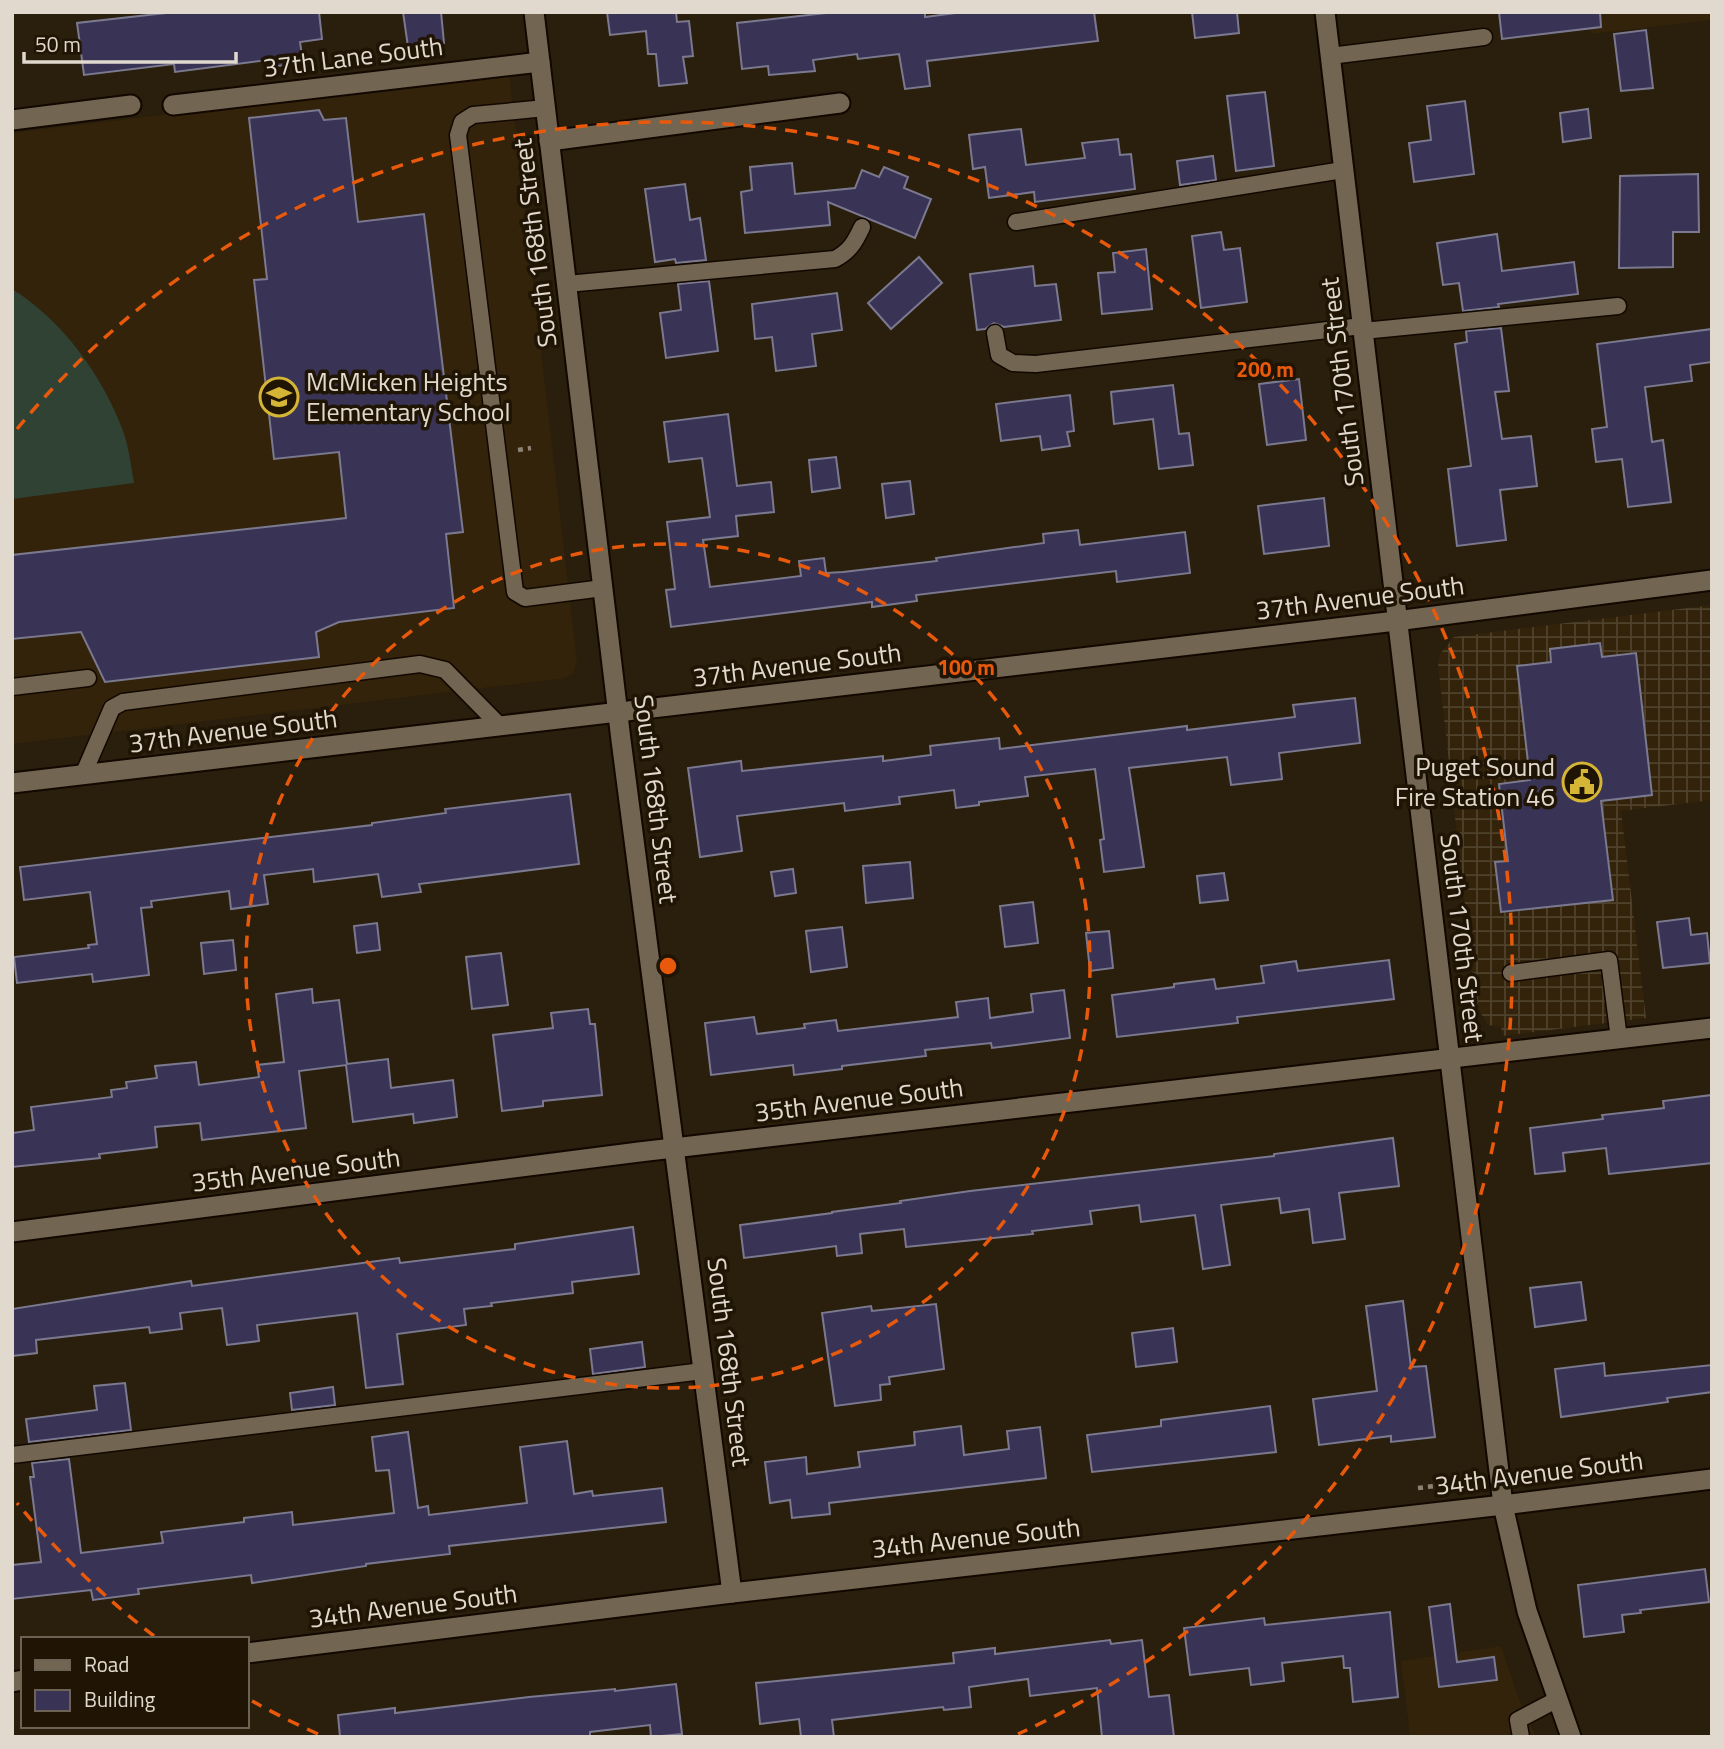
<svg xmlns="http://www.w3.org/2000/svg" width="1724" height="1749" viewBox="0 0 1724 1749" font-family="'Titillium Web',sans-serif">
<defs>
<pattern id="industrial-grid" width="8" height="8" patternUnits="userSpaceOnUse" patternTransform="scale(1.75)"><rect width="8" height="8" fill="#32230a"/><path d="M0 4h8M4 0v8" fill="none" stroke="#4f422c"/></pattern>
</defs>
<rect width="100%" height="100%" fill="#2a1e0c"/>
<g fill="#32230a">
<path d="M1589,12H1712V20L1591,34Z"/>
<path d="M509,73L577,662L573,673L566,678L12,744V133Z"/>
<path d="M1501,1646L1519,1699L1536,1737H1410L1401,1661Z"/>
</g>
<path fill="url(#industrial-grid)" d="M1712,605V800L1621,811L1646,1018L1503,1036L1501,1027L1488,1025L1476,1005L1438,664L1440,654L1454,637Z"/>
<path fill="#304233" d="M12,289C62,320 103,376 123,431C129,447 131,466 134,483L12,499Z"/>
<g fill="#393455" stroke="#7b798f" stroke-width="2">
<path d="M175,12H319L322,39L300,42L303,63L268,67L267,60L175,72L174,64L84,75L77,23Z"/>
<path d="M403,12H441L444,43L408,47Z"/>
<path d="M607,12H676L677,22L689,21L693,56L683,57L687,83L659,86L656,54H648L646,31L610,35Z"/>
<path d="M835,12H925V17L963,12H1094L1098,41L927,61L930,86L905,89L899,54L858,59L857,54L813,60L815,71L769,75L768,66L742,69L737,23Z"/>
<path d="M1192,12H1237L1239,33L1195,38Z"/>
<path d="M1499,12H1600L1601,27L1502,39Z"/>
<path d="M1646,30L1653,88L1621,91L1614,34Z"/>
<path d="M1265,92L1274,166L1236,171L1227,96Z"/>
<path d="M1465,101L1474,174L1414,182L1409,143L1431,140L1427,106Z"/>
<path d="M1588,109L1591,138L1563,142L1560,113Z"/>
<path d="M319,110L324,120L346,118L358,222L424,214L463,532L446,534L454,608L339,622L316,632L319,657L105,682L81,632L12,639V555L346,518L339,452L274,459L254,280L267,279L249,118Z"/>
<path d="M1021,129L1026,165L1085,158L1082,143L1118,139L1120,155L1131,154L1135,189L1035,202L1034,192L989,198L985,167L973,169L969,135Z"/>
<path d="M1213,156L1216,180L1180,185L1177,161Z"/>
<path d="M792,163L795,194L855,188L862,170L879,177L884,167L908,177L904,188L931,199L915,238L828,202L830,225L745,233L741,192L752,190L750,167Z"/>
<path d="M1698,174L1699,232H1673V267L1619,268L1620,176Z"/>
<path d="M685,184L690,220L700,218L706,260L676,263L675,259L655,262L645,189Z"/>
<path d="M1221,232L1224,250L1240,248L1247,302L1201,308L1192,236Z"/>
<path d="M1497,234L1502,271L1574,262L1578,294L1498,304L1499,307L1463,311L1459,283L1443,285L1437,243Z"/>
<path d="M1146,249L1152,309L1102,314L1098,273L1115,272L1113,253Z"/>
<path d="M919,257L942,283L891,329L868,303Z"/>
<path d="M1033,266L1035,286L1056,284L1061,320L1004,327L994,323L985,329L977,330L970,274Z"/>
<path d="M709,281L718,351L666,358L660,313L681,310L678,284Z"/>
<path d="M837,293L842,330L812,334L816,366L776,371L772,337L755,339L752,304Z"/>
<path d="M1501,328L1509,391L1495,392L1502,439L1531,436L1537,486L1500,490L1506,540L1457,546L1448,469L1471,466L1455,344L1467,342L1466,331Z"/>
<path d="M1712,329V362L1690,365L1692,381L1645,387L1652,442L1663,440L1671,502L1628,507L1622,459L1596,462L1592,429L1607,427L1597,344Z"/>
<path d="M1299,379L1306,440L1267,445L1259,384Z"/>
<path d="M1173,385L1179,434L1189,433L1193,465L1159,469L1153,419L1114,424L1111,392Z"/>
<path d="M1070,395L1074,431L1067,432L1070,446L1042,450L1040,436L1001,441L996,404Z"/>
<path d="M728,414L737,486L771,482L774,512L736,516L738,536L703,540L710,587L801,576L799,561L824,558L826,573L843,572L937,561L936,558L1044,543L1043,534L1078,530L1080,545L1185,532L1190,573L1117,582L1116,571L916,595L917,601L872,607V602L671,627L666,590L675,589L667,522L710,517L702,458L669,462L664,422Z"/>
<path d="M836,457L840,488L812,492L809,460Z"/>
<path d="M910,481L914,514L886,518L882,484Z"/>
<path d="M1324,498L1329,546L1264,554L1258,506Z"/>
<path d="M1600,643L1602,657L1636,653L1652,795L1601,801L1613,900L1501,912L1495,862L1508,861L1499,784L1530,780L1517,666L1551,662L1550,649Z"/>
<path d="M1355,698L1360,743L1279,753L1282,779L1231,785L1227,757L1129,768L1144,867L1104,872L1100,840L1104,839L1095,769L1025,777L1028,796L979,802V805L956,808L954,790L899,797L900,804L845,811L844,803L737,816L742,851L700,857L688,768L741,761L742,771L883,756V761L931,755L930,746L999,738L1000,749L1187,726V730L1295,717L1293,705Z"/>
<path d="M570,794L579,864L419,884L421,892L382,897L378,874L314,882L313,869L264,875L268,904L231,909L229,891L151,901L152,907L141,908L149,975L93,982L92,974L17,983L14,957L89,948L88,945L97,944L90,892L24,900L20,867L372,825V823L446,813L445,809Z"/>
<path d="M910,862L913,898L866,903L863,866Z"/>
<path d="M793,869L796,893L775,896L771,872Z"/>
<path d="M1224,873L1228,900L1200,903L1197,876Z"/>
<path d="M1033,902L1038,943L1005,947L1000,906Z"/>
<path d="M1689,918L1691,935L1707,933L1710,963L1663,968L1657,922Z"/>
<path d="M377,923L380,950L357,953L354,926Z"/>
<path d="M842,927L847,967L811,972L806,931Z"/>
<path d="M1109,931L1113,968L1090,971L1086,933Z"/>
<path d="M233,940L236,970L204,974L201,943Z"/>
<path d="M501,953L508,1005L472,1009L466,957Z"/>
<path d="M1389,960L1394,999L1237,1017L1238,1023L1117,1037L1112,995L1174,987V984L1214,979L1216,989L1264,983L1261,966L1296,961L1298,971Z"/>
<path d="M312,989L313,1003L339,1000L347,1064L388,1059L391,1088L453,1080L457,1117L414,1123L413,1114L353,1122L346,1065L299,1071L306,1128L202,1140L200,1123L155,1127L157,1147L99,1154L100,1158L12,1167V1133L34,1130L31,1107L112,1097L111,1090L127,1088L126,1082L157,1078L155,1066L196,1062L199,1085L259,1077L257,1065L284,1062L276,994Z"/>
<path d="M1064,990L1070,1038L992,1048L991,1043L925,1050L926,1056L842,1066V1069L794,1075L793,1065L711,1075L705,1023L754,1017L757,1034L805,1028L804,1024L836,1020L838,1031L958,1017L956,1002L988,998L990,1018L1033,1012L1031,994Z"/>
<path d="M588,1009L590,1024H595L602,1095L543,1101V1106L502,1111L493,1035L553,1028L551,1013Z"/>
<path d="M1712,1095V1163L1609,1174L1606,1148L1563,1153L1565,1171L1535,1174L1530,1128L1603,1119L1602,1115L1664,1108L1663,1101Z"/>
<path d="M1393,1138L1399,1186L1339,1193L1345,1239L1313,1243L1309,1209L1281,1213L1279,1198L1221,1205L1230,1265L1203,1269L1195,1215L1141,1222L1139,1205L1090,1211L1092,1224L1032,1231L1033,1234L906,1247L904,1229L860,1234L862,1253L837,1256L836,1246L744,1258L740,1225L832,1213V1212L901,1203L900,1201L970,1191L1274,1156V1154Z"/>
<path d="M633,1227L639,1274L572,1282L573,1293L491,1303L492,1306L464,1309L466,1325L397,1334L403,1384L366,1388L357,1313L257,1325L259,1341L227,1345L222,1308L180,1313L182,1329L150,1333L149,1327L36,1340L37,1353L12,1356V1309L191,1281L192,1286L399,1258L400,1263L515,1249V1244Z"/>
<path d="M1581,1282L1586,1320L1535,1327L1530,1288Z"/>
<path d="M1403,1301L1411,1367L1426,1366L1435,1437L1391,1442V1436L1319,1445L1313,1399L1377,1391L1366,1306Z"/>
<path d="M936,1304L944,1369L889,1377L890,1384L880,1385L881,1400L835,1406L822,1313L871,1306L872,1311Z"/>
<path d="M1173,1328L1177,1362L1136,1367L1132,1333Z"/>
<path d="M642,1342L645,1367L593,1374L590,1349Z"/>
<path d="M1604,1363L1605,1376L1712,1365V1392L1667,1398L1668,1402L1561,1417L1555,1369Z"/>
<path d="M125,1383L131,1430L29,1442L26,1419L97,1410L94,1386Z"/>
<path d="M333,1387L335,1405L292,1410L290,1393Z"/>
<path d="M1270,1406L1276,1452L1092,1472L1087,1435L1161,1426V1420Z"/>
<path d="M961,1426L964,1455L1009,1449L1007,1431L1040,1427L1046,1478L829,1503L830,1514L792,1518L790,1500L770,1503L765,1462L806,1457L807,1474L860,1467L858,1452L915,1445L914,1432Z"/>
<path d="M408,1432L418,1508L428,1506L429,1515L527,1503L520,1447L567,1441L574,1494L592,1491L593,1496L662,1488L666,1522L449,1546L450,1554L366,1564V1566L252,1583L251,1575L138,1589L139,1594L93,1600L91,1590L12,1599V1565L41,1562L30,1477H34L32,1463L69,1459L81,1553L163,1543L161,1532L244,1522V1518L292,1512L293,1525L394,1513L389,1470L376,1471L372,1437Z"/>
<path d="M1705,1569L1709,1602L1640,1610L1641,1613L1622,1615L1624,1632L1584,1637L1578,1585Z"/>
<path d="M1450,1604L1457,1662L1494,1657L1497,1680L1439,1687L1429,1607Z"/>
<path d="M1390,1612L1398,1697L1353,1702L1350,1668H1344L1343,1656L1282,1663L1284,1681L1251,1685L1249,1668L1190,1675L1184,1628L1264,1618L1265,1625Z"/>
<path d="M1110,1640L1111,1644L1142,1640L1149,1697L1169,1695L1174,1737H1102L1097,1688L1030,1696L1028,1679L969,1687L971,1707L944,1710L943,1707L832,1720L834,1737H801L799,1719L760,1724L756,1683L954,1663L953,1653L995,1648V1654Z"/>
<path d="M676,1684L682,1734L651,1737L650,1725L590,1732V1737H340L338,1715L395,1708V1713L529,1697L615,1689V1691Z"/>
</g>
<g fill="none" stroke-linecap="round" stroke-linejoin="round">
<defs>
<g id="service">
<path d="M1330,56L1484,37"/>
<path d="M546,108L473,115L462,122L458,135L515,592L525,598L603,588"/>
<path d="M1016,222L1343,170"/>
<path d="M567,284L835,259C850,251 855,242 862,227"/>
<path d="M1363,331L1618,306"/>
<path d="M995,333L999,355L1013,363L1036,364L1362,326"/>
<path d="M12,687L88,678"/>
<path d="M83,775L112,708L123,702L420,664L445,670L500,726"/>
<path d="M1511,973L1609,960L1619,1039"/>
<path d="M12,1455L703,1371"/>
<path d="M1521,1737L1518,1720L1558,1699"/>
</g>
<g id="minor">
<path d="M534,12L621,740L732,1593"/>
<path d="M173,105L540,62"/>
<path d="M12,120L131,105"/>
<path d="M549,141L840,103"/>
<path d="M12,783L1396,621L1712,580"/>
<path d="M12,1232L639,1152L1712,1028"/>
<path d="M247,1653L732,1593L1503,1505L1712,1479"/>
<path d="M12,1682L23,1680"/>
</g>
<path id="tertiary" d="M1325,12L1503,1505L1527,1611L1571,1737"/>
</defs>
<use href="#service" stroke="#120800" stroke-width="19"/>
<use href="#minor" stroke="#120800" stroke-width="23"/>
<use href="#tertiary" stroke="#120800" stroke-width="23"/>
<g stroke="#8d8375" stroke-width="4.5" stroke-dasharray="5 5" stroke-linecap="butt">
<path d="M518,450L531,448"/>
<path d="M1418,1488L1459,1483"/>
</g>
<use href="#service" stroke="#726551" stroke-width="16"/>
<use href="#minor" stroke="#726551" stroke-width="19"/>
<use href="#tertiary" stroke="#726551" stroke-width="19"/>
</g>
<g fill="none" stroke="#e8590c" stroke-width="3.5" stroke-dasharray="12 9">
<circle cx="668" cy="966" r="422"/>
<path d="M318 1734A844 844 0 0 1 252 1701M154 1636A844 844 0 0 1 17 1503M17 429A844 844 0 1 1 1018 1734"/>
</g>
<defs>
<symbol id="school-ring" viewBox="-11 -11 22 22"><circle r="9.5" fill="#201504" stroke="#d5b535" stroke-width="1.5"/><path d="M0-5L7-2L0 1L-7-2ZM-4 1L0 2.5L4 1V4Q0 6-4 4Z" fill="#d5b535"/></symbol>
<symbol id="civic-ring" viewBox="-11 -11 22 22"><circle r="9.5" fill="#201504" stroke="#d5b535" stroke-width="1.5"/><path d="M-.6-6.5H3V-4.5H.6V-3L4-1V1h2V6H-6V1h2V-1L-.6-3ZM-1.2 2.5V6h2.4V2.5Z" fill="#d5b535"/></symbol>
</defs>
<g fill-rule="evenodd">
<use href="#school-ring" x="257" y="375" width="44" height="44"/>
<use href="#civic-ring" x="1560" y="760" width="44" height="44"/>
</g>
<g text-anchor="middle" stroke-width="7" stroke-linejoin="round" paint-order="stroke">
<g font-size="26" fill="#e1d9ce" stroke="#201504">
<text transform="translate(353 57) rotate(-7)" y="9">37th Lane South</text>
<text transform="translate(535 243) rotate(-97)" y="9">South 168th Street</text>
<text transform="translate(1342 382) rotate(-97)" y="9">South 170th Street</text>
<text transform="translate(1360 598) rotate(-7)" y="9">37th Avenue South</text>
<text transform="translate(797 665) rotate(-7)" y="9">37th Avenue South</text>
<text transform="translate(233 731) rotate(-7)" y="9">37th Avenue South</text>
<text transform="translate(656 799) rotate(83)" y="9">South 168th Street</text>
<text transform="translate(1462 938) rotate(83)" y="9">South 170th Street</text>
<text transform="translate(859 1100) rotate(-7)" y="9">35th Avenue South</text>
<text transform="translate(296 1170) rotate(-7)" y="9">35th Avenue South</text>
<text transform="translate(729 1362) rotate(83)" y="9">South 168th Street</text>
<text transform="translate(1539 1473) rotate(-7)" y="9">34th Avenue South</text>
<text transform="translate(976 1538) rotate(-6)" y="9">34th Avenue South</text>
<text transform="translate(413 1606) rotate(-7)" y="9">34th Avenue South</text>
</g>
<g font-size="26" fill="#e1d9ce" stroke="#201504" text-anchor="start">
<text x="306" y="391">McMicken Heights<tspan x="306" dy="30">Elementary School</tspan></text>
<text x="1555" y="776" text-anchor="end">Puget Sound<tspan x="1555" dy="30">Fire Station 46</tspan></text>
</g>
</g>
<circle cx="668" cy="966" r="10" fill="#e8590c" stroke="#201504" stroke-width="3.5"/>
<g font-size="21" text-anchor="middle" font-weight="bold" fill="#e8590c" stroke="#201504" stroke-width="7" stroke-linejoin="round" paint-order="stroke">
<text x="1265" y="377">200 m</text>
<text x="966" y="675">100 m</text>
</g>
<rect width="1724" height="1749" fill="none" stroke="#e1d9ce" stroke-width="28"/>
<rect x="21" y="1637" width="228" height="91" fill="#201504" stroke="#6d6355" stroke-width="2"/>
<rect x="35" y="1660" width="35" height="10" fill="#726551" stroke="#6d6355" stroke-width="2"/>
<text x="84" y="1672" font-size="21" fill="#e1d9ce">Road</text>
<rect x="35" y="1690" width="35" height="21" fill="#393455" stroke="#6d6355" stroke-width="2"/>
<text x="84" y="1707" font-size="21" fill="#e1d9ce">Building</text>
<path d="M24 52v10h212v-10" fill="none" stroke="#e1d9ce" stroke-width="3.5"/>
<text x="35" y="52" font-size="21" fill="#e1d9ce" stroke="#201504" stroke-width="5" paint-order="stroke">50 m</text>
</svg>
